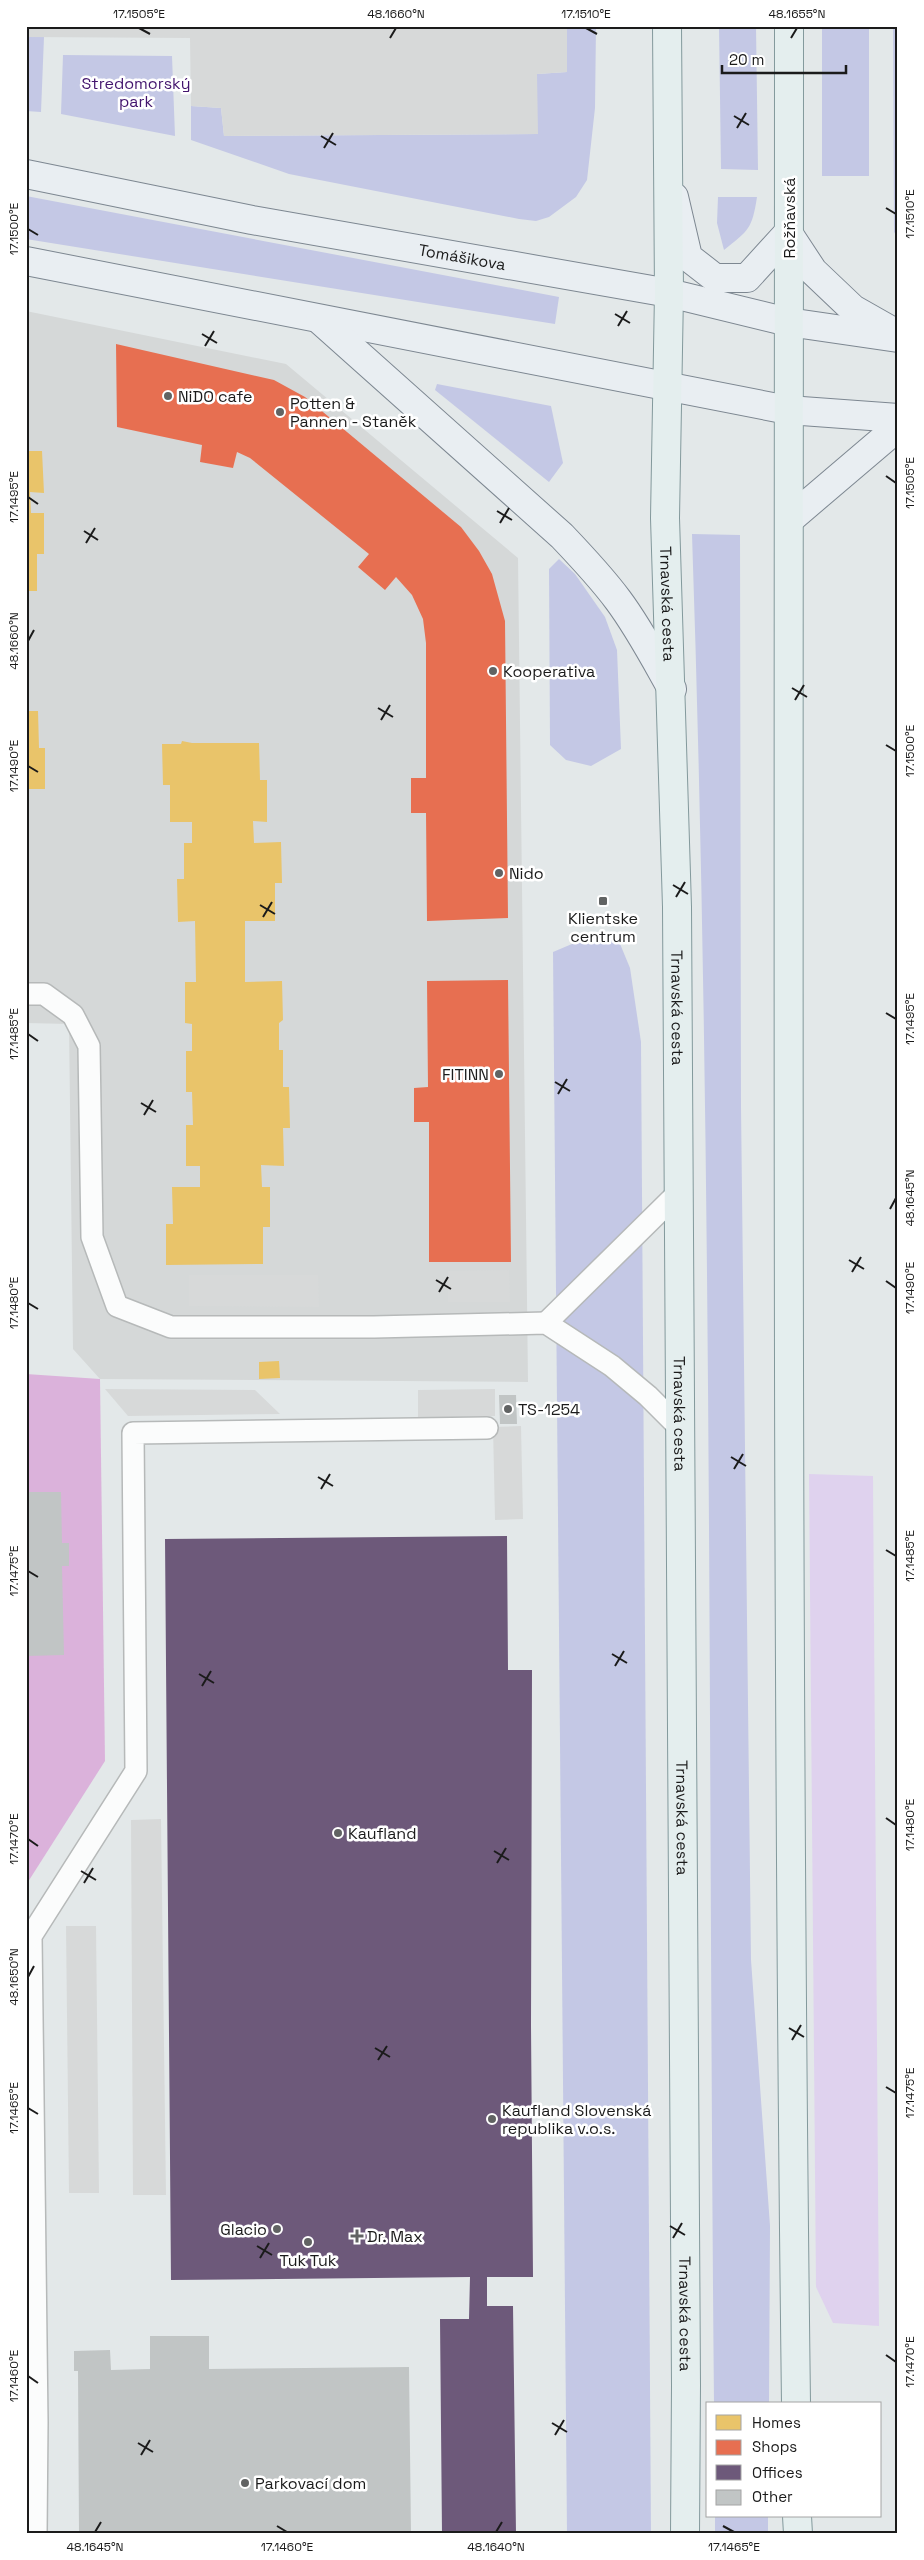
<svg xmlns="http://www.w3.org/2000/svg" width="924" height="2560" viewBox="0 0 924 2560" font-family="'Space Grotesk',sans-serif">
<rect width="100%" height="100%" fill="#e3e8e9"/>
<path fill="#d5d8d8" d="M26,311L286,364L518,558L528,1382L100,1379L73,1349L69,1024L26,1023Z"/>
<g fill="#c4c8e5">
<path d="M567,26H596L595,108L587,180L576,197L549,217L536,221L519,219L289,174L191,140V106L221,108L224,136L537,134V74L567,72Z"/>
<path d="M719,26H756L758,170L721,169Z"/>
<rect x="822" y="26" width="47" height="150"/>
<path d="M893,26H898V238L894,232Z"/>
<path d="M26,37H44L41,112L26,111Z"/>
<path d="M63,55L172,56L175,136L61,114Z"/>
<path d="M26,196L559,297L555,324L26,239Z"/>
<path d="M718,197H757C752,229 749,230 724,250L717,223Z"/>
<path d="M437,384L551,406L563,463L549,482L435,390Z"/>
<path d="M692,534L740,535L741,1107L751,1960L770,2226L769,2404H714C708,1780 713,1157 692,534Z"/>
<path d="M559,559L575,574L605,617L617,650L621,749L591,766L566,760L550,745L549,569Z"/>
<path d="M618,939L630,968L641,1042L651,2534H567L553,952L579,941Z"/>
<rect x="715" y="2516" width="53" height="18"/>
</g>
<path fill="#dfd2ee" d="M809,1474L873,1476L879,2326L833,2323L816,2287Z"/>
<path fill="#dbb2db" d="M26,1374L100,1379L105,1761L26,1885Z"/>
<g fill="#d7d9d9">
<path d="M26,26H567V72L537,74L538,134L224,136L221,108L191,106L190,38L26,37Z"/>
<path d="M509,1270L510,1302H448V1271Z"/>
<path d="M189,1275H318L319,1307L189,1306Z"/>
<path d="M105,1389L255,1390L280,1414L128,1416Z"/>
<path d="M495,1389V1416L418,1418V1390Z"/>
<path d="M521,1426L523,1519L495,1520L493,1427Z"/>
<path d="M161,1819L166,2195H133L131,1820Z"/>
<path d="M66,1926H96L99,2193H69Z"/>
</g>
<g fill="#e9c46a">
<path d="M26,451H42L44,493L30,492L31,513H44V554H37V591H26Z"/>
<path d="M26,711H38L39,748H45V789H26Z"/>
<path d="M182,741L192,743H259L260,780H267V822L253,821L254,843L281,842L282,883H275V921H245V982L282,981L283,1020L279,1023V1050H283V1087H289L290,1128H283L284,1166L261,1165L262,1187H270V1227H263V1264L166,1265V1224H173L172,1187H200V1166H186V1125H193L192,1092H186V1051H192V1024L185,1023V982H196L195,921L178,922L177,879H184V843H192V822H170V785H163L162,744H181Z"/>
<path d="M279,1361L280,1378L259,1379V1362Z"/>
</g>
<g fill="#e76f51">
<path d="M116,344L274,380L305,397L461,527L479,551L492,574L505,621L508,918L427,921L426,813H411V778H426V643L423,619L412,595L396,577L385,590L358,567L369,554L250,458L237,452L233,468L200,462L202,445L117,427Z"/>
<path d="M508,980L511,1262H429V1122H414V1088L428,1087L427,981Z"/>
</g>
<path fill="#6d597a" d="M507,1536L508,1670H532L531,2026L533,2277H487V2306H513L516,2534H442L440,2319H469L470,2277L171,2280L165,1539Z"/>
<g fill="#c1c5c5">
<path d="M499,1395H516L517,1424H500Z"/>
<path d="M26,1492H61L62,1543H69V1566H62L64,1655L26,1656Z"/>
<path d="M150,2336H209V2369L409,2367L411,2534H79L78,2371H74V2351L110,2350L111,2370L150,2369Z"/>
</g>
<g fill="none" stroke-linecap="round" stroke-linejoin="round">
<defs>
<g id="lane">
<path d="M26,994H44L73,1015L89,1046L92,1237L117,1306L171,1327H374L546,1323L612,1366L648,1396L678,1426"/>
<path d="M546,1323L678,1193"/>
<path d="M36,2534L37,2422L31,1936L136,1771L133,1433L487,1428"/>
</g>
<g id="secondary">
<path id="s1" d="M26,174L252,220L669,293L788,322L898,338"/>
<path d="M674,197L688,257L715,278H747L788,233L813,271L853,309L890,330"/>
<path d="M26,261L788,410L898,418"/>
<path d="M320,320L562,536C582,557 601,577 618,600C639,628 655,659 672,689"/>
<path d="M790,519L898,427"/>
</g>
<g id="primary">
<path id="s2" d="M667,26L669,293L665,518L677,907L686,2385L685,2534"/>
<path d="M789,26C789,819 786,1611 796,2404"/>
<path d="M797,2516L798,2534"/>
</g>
</defs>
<use href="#lane" stroke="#b6b9b9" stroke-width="24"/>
<use href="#secondary" stroke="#7d8791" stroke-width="30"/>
<use href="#primary" stroke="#83999c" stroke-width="30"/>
<use href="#lane" stroke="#fbfcfc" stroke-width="21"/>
<use href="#secondary" stroke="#e9eef2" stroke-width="28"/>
<use href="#primary" stroke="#e4eeee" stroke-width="28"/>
</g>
<path fill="none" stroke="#1b1b1b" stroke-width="2" d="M139,28L150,34M586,28L597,34M390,38L396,28M791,38L797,28M734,116L749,125M737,128L746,113M321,136L336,145M324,148L333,133M886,208L896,214M28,229L38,235M615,314L630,323M618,326L627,311M202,334L217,343M205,346L214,331M886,476L896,483M28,497L38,504M497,511L512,520M500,523L509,508M84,531L98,540M86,543L95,528M28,641L34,630M792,688L807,697M795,700L804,685M378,708L393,717M381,720L390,705M886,745L896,751M28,766L38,772M673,885L688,894M676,897L685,882M260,905L275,914M263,917L272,902M886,1013L896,1019M28,1034L38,1041M555,1082L570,1091M558,1094L567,1079M141,1103L156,1112M144,1115L153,1100M890,1209L896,1198M849,1260L864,1269M852,1272L861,1257M436,1280L451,1289M886,1281L896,1288M439,1292L448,1277M28,1303L38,1309M731,1457L746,1466M734,1469L743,1454M318,1477L333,1486M321,1489L330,1474M886,1550L896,1556M28,1571L38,1577M612,1654L627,1663M615,1666L624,1651M199,1674L214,1683M202,1686L211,1671M886,1818L896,1825M28,1839L38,1846M494,1851L509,1860M497,1863L506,1848M81,1871L96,1880M84,1883L93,1868M28,1977L34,1966M789,2028L804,2037M792,2040L801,2025M375,2048L390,2057M378,2060L387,2046M886,2087L896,2093M28,2108L38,2114M670,2226L685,2235M673,2238L682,2223M257,2246L272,2255M260,2258L269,2243M886,2355L896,2362M28,2376L38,2383M552,2423L567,2432M555,2435L564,2420M138,2443L153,2452M141,2455L150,2440M277,2526L287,2532M723,2526L734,2532M95,2532L101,2522M496,2532L502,2522"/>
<g fill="#616363" stroke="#fff" stroke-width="2">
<circle cx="168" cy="396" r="5"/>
<circle cx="280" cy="412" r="5"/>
<circle cx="493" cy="671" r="5"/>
<circle cx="499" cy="873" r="5"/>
<rect x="598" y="896" width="10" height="10" rx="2.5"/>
<circle cx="499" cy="1074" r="5"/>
<circle cx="508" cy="1409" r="5"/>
<circle cx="338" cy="1833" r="5"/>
<circle cx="492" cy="2119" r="5"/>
<circle cx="277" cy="2229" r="5"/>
<path d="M354.5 2228.5h5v5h5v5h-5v5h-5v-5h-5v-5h5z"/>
<circle cx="308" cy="2242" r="5"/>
<circle cx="245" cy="2483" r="5"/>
</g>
<g text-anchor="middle" stroke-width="5" stroke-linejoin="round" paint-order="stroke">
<g font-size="16" fill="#43156d" stroke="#fff">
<text x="136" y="89">Stredomorský<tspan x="136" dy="18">park</tspan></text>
</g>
<g font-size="16" fill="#1b1b1b" stroke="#fff">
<text transform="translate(789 218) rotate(-90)" y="6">Rožňavská</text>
<text dy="6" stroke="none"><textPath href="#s1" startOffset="444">Tomášikova</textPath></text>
<text dy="6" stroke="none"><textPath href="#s2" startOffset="578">Trnavská cesta</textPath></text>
<text dy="6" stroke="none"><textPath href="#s2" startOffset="982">Trnavská cesta</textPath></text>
<text dy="6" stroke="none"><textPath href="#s2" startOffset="1388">Trnavská cesta</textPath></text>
<text dy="6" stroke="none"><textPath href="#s2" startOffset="1792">Trnavská cesta</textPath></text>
<text dy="6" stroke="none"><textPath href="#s2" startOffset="2288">Trnavská cesta</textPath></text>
</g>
<g font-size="16" fill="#1b1b1b" stroke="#fff" text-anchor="start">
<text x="178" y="402">NiDO cafe</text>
<text x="290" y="409">Potten &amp;<tspan x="290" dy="18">Pannen - Staněk</tspan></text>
<text x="503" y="677">Kooperativa</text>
<text x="509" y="879">Nido</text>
<text x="603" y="924" text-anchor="middle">Klientske<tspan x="603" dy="18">centrum</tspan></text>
<text x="489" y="1080" text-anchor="end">FITINN</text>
<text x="518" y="1415">TS-1254</text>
<text x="348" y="1839">Kaufland</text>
<text x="502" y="2116">Kaufland Slovenská<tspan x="502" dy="18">republika v.o.s.</tspan></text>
<text x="267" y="2235" text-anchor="end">Glacio</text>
<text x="367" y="2242">Dr. Max</text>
<text x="308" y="2266" text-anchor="middle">Tuk Tuk</text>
<text x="255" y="2489">Parkovací dom</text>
</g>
</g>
<rect width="924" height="2560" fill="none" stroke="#ffffff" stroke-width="55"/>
<rect x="706" y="2402" width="175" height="115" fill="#ffffff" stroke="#a4a4a4"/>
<rect x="716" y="2415" width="25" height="15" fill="#e9c46a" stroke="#a4a4a4"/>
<text x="752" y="2428" font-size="15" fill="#1b1b1b">Homes</text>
<rect x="716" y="2440" width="25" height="15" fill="#e76f51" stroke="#a4a4a4"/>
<text x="752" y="2452" font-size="15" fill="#1b1b1b">Shops</text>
<rect x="716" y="2465" width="25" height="15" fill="#6d597a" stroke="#a4a4a4"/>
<text x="752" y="2478" font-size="15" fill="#1b1b1b">Offices</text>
<rect x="716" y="2490" width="25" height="15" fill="#c1c5c5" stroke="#a4a4a4"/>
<text x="752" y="2502" font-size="15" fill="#1b1b1b">Other</text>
<path d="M722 65v8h124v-8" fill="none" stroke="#1b1b1b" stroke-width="2.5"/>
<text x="729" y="65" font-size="15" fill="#1b1b1b" stroke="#ffffff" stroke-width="4" paint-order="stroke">20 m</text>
<rect x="28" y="28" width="868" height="2504" fill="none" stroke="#1b1b1b" stroke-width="2"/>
<g font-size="12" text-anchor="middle" fill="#1b1b1b">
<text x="139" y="18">17.1505°E</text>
<text x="396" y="18">48.1660°N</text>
<text x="586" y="18">17.1510°E</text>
<text x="797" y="18">48.1655°N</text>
<text transform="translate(910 214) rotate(-90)" y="4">17.1510°E</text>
<text transform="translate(14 229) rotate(-90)" y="4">17.1500°E</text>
<text transform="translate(910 483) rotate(-90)" y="4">17.1505°E</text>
<text transform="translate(14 497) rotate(-90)" y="4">17.1495°E</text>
<text transform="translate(14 641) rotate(-90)" y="4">48.1660°N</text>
<text transform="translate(910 751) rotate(-90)" y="4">17.1500°E</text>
<text transform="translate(14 766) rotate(-90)" y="4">17.1490°E</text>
<text transform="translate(910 1019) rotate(-90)" y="4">17.1495°E</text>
<text transform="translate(14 1034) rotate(-90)" y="4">17.1485°E</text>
<text transform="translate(910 1198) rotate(-90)" y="4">48.1645°N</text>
<text transform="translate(910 1288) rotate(-90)" y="4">17.1490°E</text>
<text transform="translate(14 1303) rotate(-90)" y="4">17.1480°E</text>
<text transform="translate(910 1556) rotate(-90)" y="4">17.1485°E</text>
<text transform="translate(14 1571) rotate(-90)" y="4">17.1475°E</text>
<text transform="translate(910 1825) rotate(-90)" y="4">17.1480°E</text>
<text transform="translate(14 1839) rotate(-90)" y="4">17.1470°E</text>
<text transform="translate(14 1977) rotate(-90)" y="4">48.1650°N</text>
<text transform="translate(910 2093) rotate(-90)" y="4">17.1475°E</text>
<text transform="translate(14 2108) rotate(-90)" y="4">17.1465°E</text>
<text transform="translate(910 2362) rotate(-90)" y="4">17.1470°E</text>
<text transform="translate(14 2376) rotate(-90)" y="4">17.1460°E</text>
<text x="95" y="2551">48.1645°N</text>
<text x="287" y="2551">17.1460°E</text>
<text x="496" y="2551">48.1640°N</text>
<text x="734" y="2551">17.1465°E</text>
</g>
</svg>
